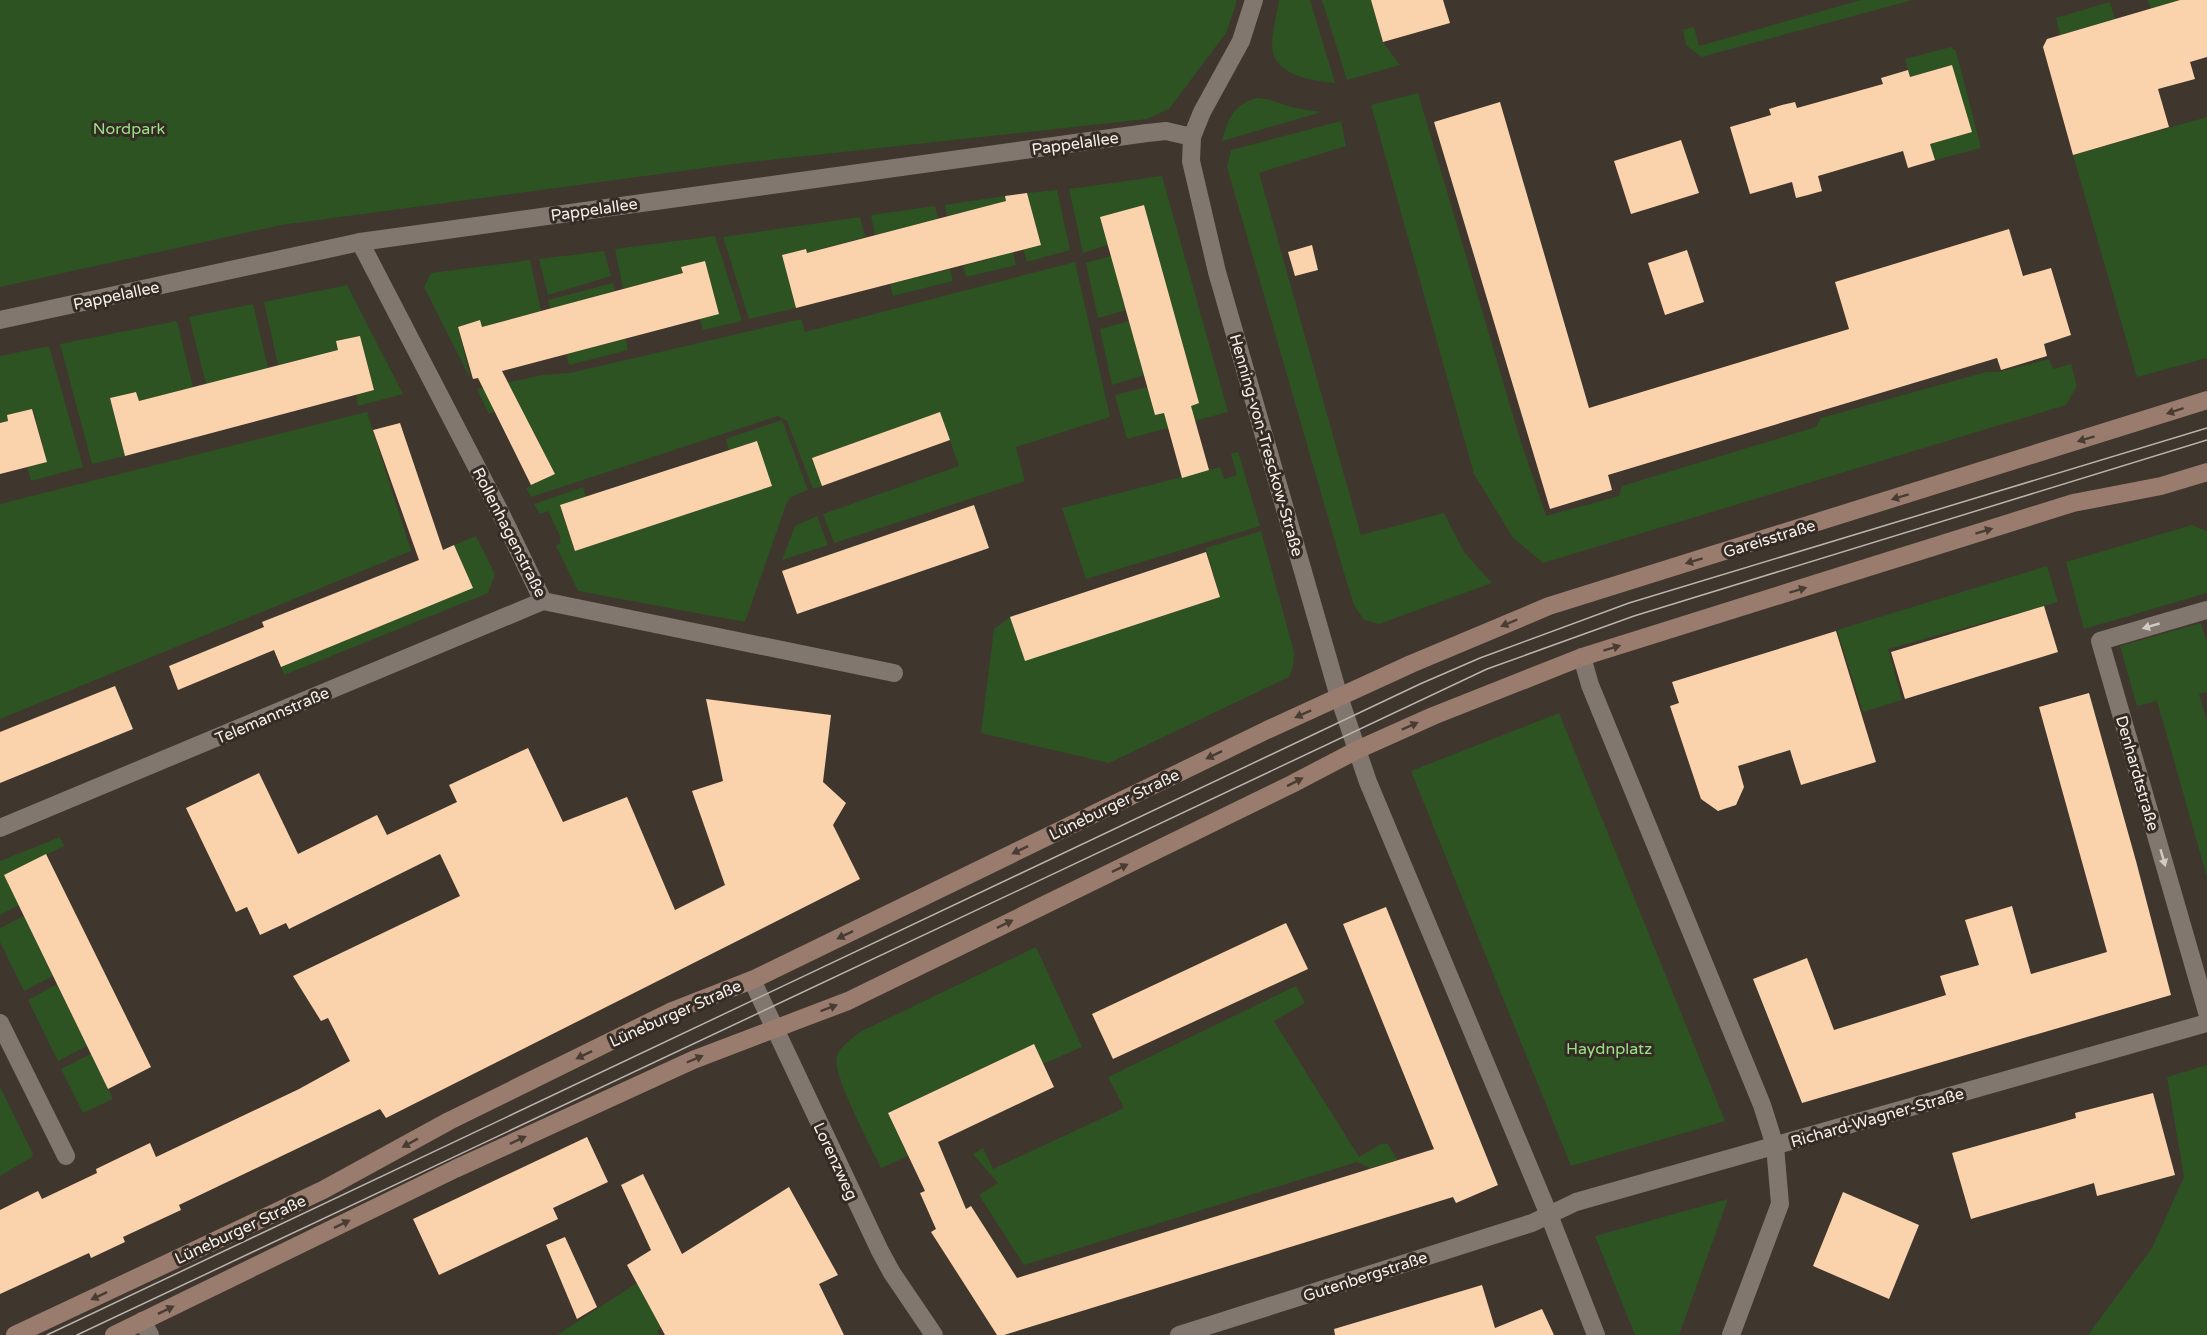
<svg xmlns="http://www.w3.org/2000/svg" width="2207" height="1335" viewBox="0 0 2207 1335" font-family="'Varela Round',sans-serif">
<rect width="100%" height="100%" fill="#3f362e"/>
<g fill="#2d5322">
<path d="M0,0H1236V4L1226,33L1169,109L1147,119L741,163L281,225L0,287Z"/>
<path d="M1279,0H1310L1335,83C1313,81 1273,76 1272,46C1272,31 1277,15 1279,0Z"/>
<path d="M1322,0H1371L1383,42L1400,65L1347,80Z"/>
<path d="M1861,0H1913L1701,57L1686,45L1683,30L1694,27L1699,46Z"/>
<path d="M2148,0H2180L2151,9Z"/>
<path d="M2110,2L2115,19L2060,35L2056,18Z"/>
<path d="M1951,47L1956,51L1981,148L1935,160L1930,144L1971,132L1952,65L1910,77L1905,59Z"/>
<path d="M1418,93L1519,436L1546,516L1619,496L1622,486L1816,427L1821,418L1986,372H1999L2049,359L2053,369L2071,364L2077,386L2066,405L1543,563L1513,538L1474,474L1371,105Z"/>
<path d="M1256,98L1267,99L1295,108L1322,112L1222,141C1228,119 1233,105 1256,98Z"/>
<path d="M2207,117V358L2137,377L2073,155Z"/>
<path d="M1341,121L1346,146L1259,173L1361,535L1444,513L1464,552L1492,583L1379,624L1364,620L1354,605L1347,583L1227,167L1231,150Z"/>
<path d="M1162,176L1228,412L1127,439L1115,395L1147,387L1155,415L1199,403L1144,205L1101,217L1108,245L1083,253L1069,189Z"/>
<path d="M1057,190L1070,250L1027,262L1023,249L1041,244L1027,193Z"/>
<path d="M1005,196L1006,201L947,216L945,205Z"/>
<path d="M935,206L938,219L875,235L871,215Z"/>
<path d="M860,217L865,237L807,253L805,249L782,255L796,308L749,319L723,237Z"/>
<path d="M715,236L742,321L703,330L700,319L719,313L705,261L681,267L683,273L623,289L615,249Z"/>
<path d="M604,251L611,276L548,295L539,259Z"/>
<path d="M1013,252L1016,265L966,277L963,266Z"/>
<path d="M1111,256L1126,310L1098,318L1086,263Z"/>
<path d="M530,260L541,311L482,327L480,320L458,327L471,380L424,287L431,273Z"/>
<path d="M1075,262L1110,417L1016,447L1025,481L834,543L823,514L959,466L940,412L812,458L822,486L813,489L787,421L778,416L531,497L526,488L555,474L517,401L489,414L477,389L543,375L570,373L801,319L805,332Z"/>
<path d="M950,269L953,281L893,296L890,284Z"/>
<path d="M613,283L615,291L550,309L548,300Z"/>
<path d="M347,285L403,394L358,406L356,395L374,390L360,336L338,350L278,365L264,302Z"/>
<path d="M253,304L268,368L206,384L189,317Z"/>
<path d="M177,321L193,387L139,401L136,392L110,398L125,456L92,464L60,344Z"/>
<path d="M1129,321L1144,375L1112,385L1100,329Z"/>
<path d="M626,339L628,350L569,365L566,354Z"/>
<path d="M49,346L83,467L31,481L27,467L47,462L33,409L7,415L8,421L0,423V356Z"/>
<path d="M367,412L411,551L0,719V504Z"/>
<path d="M782,420L808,490L791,497L787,502L745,622L578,591L556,546L561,543L559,539L561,538L548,511L540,514L534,504L583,487L586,497L560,506L575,551L771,486L757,441L729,450L726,439Z"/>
<path d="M1238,452L1260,526L1086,579L1062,508L1220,467L1224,479L1237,475L1231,454Z"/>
<path d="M817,516L828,545L782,560L795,526Z"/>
<path d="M2192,525L2207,531V593L2084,629L2066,562Z"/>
<path d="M1261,531L1294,652L1293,667L1289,677L1109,763L981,733L994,629L1010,617L1025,660L1220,597L1206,548Z"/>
<path d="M476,536L495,574L488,593L284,675L281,667L472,588L454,545Z"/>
<path d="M2047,566L2058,602L1888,649L1902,700L1863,712L1837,630Z"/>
<path d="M2201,623L2207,643V692L2199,694L2207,721V877L2157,701L2137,706L2120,646Z"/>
<path d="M1559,713L1725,1121L1571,1166L1411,771Z"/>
<path d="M60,837L64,846L5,875L19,905L0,915V861Z"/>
<path d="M24,916L53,976L24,991L0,942V928Z"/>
<path d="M1036,947L1082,1047L1043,1064L1033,1045L888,1113L908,1156L881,1168C872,1148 831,1073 837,1056C841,1045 852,1039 860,1032Z"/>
<path d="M57,984L87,1046L58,1061L28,1000Z"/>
<path d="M1296,986L1305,1003L1274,1021L1359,1157L1381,1144H1388L1397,1160L1370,1168L1357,1162L1024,1265L979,1195L998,1183L973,1154L983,1148L993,1169L1124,1108L1108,1077Z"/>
<path d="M91,1054L113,1099L83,1113L61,1069Z"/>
<path d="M2207,1065V1335H2088L2152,1248L2184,1177L2167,1077Z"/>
<path d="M0,1087L33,1154L32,1157L0,1176Z"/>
<path d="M1728,1199L1679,1335H1635L1595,1236Z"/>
<path d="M778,1274L657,1330L659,1335H557L637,1283L650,1307Z"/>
</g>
<g fill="#fad2ac">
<path d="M1371,0H1443L1450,23L1383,42Z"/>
<path d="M2180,0H2207V57L2190,62L2195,79L2158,89L2169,127L2073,155L2043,47L2047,39Z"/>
<path d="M1952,65L1972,132L1930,144L1935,160L1908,168L1903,151L1818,176L1822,191L1808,195L1796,198L1792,182L1750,194L1730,127L1771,115L1769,109L1782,105L1795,102L1797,108L1883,84L1881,78L1908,70L1910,77Z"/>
<path d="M1500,102L1589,408L1849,329L1835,282L2009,229L2023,276L2051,268L2071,335L2044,344L2047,356L2001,370L1997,358L1608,475L1612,490L1550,509L1434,122Z"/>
<path d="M1681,140L1699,193L1631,214L1614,161Z"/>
<path d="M1027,193L1041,245L796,308L782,255L806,249L807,253L1006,201L1005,196Z"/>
<path d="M1144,205L1199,403L1191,406L1209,470L1182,478L1164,413L1155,415L1100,217Z"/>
<path d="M1312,245L1318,270L1295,276L1288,252Z"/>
<path d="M1687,250L1704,302L1665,315L1648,263Z"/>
<path d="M705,261L719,314L502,371L555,474L531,485L478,378L473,379L458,327L480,320L482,327L541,311L683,273L681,267Z"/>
<path d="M360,336L374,390L125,456L110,398L136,392L139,401L338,350L336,341Z"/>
<path d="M32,409L47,462L0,474V423L8,421L7,415Z"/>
<path d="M940,412L950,440L822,486L812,458Z"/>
<path d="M400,423L443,550L454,545L473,588L281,667L274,650L178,690L169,666L264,627L262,622L419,560L373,430Z"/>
<path d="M757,441L772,486L575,551L560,505Z"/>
<path d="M974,505L989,548L797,614L782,571Z"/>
<path d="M1206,552L1220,597L1025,661L1010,617Z"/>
<path d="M2044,606L2058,652L1905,699L1891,652Z"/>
<path d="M1836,631L1876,762L1801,785L1790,750L1738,766L1744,787L1736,805L1718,811L1701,799L1670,706L1679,703L1672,682Z"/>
<path d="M115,686L133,729L0,783V732Z"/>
<path d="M2089,693L2136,861L2171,995L1802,1103L1753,979L1807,958L1834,1030L1946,995L1940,976L1979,965L1965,920L2012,906L2031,974L2107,952L2039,707Z"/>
<path d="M706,699L831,715L823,782L846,803L833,825L860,879L386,1118L380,1109L179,1205L181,1210L123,1237L125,1242L91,1258L89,1253L0,1294V1210L38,1191L42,1199L97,1173L96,1169L150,1143L156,1157L299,1089L350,1061L328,1018L321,1021L293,976L460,896L440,854L289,929L286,923L260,935L247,907L236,912L186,808L259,773L298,854L377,815L387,835L457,802L449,785L528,748L563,822L627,797L675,910L725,885L692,791L723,781Z"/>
<path d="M46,854L151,1067L108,1089L4,875Z"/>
<path d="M1386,907L1498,1185L1456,1203L1453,1197L1004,1335H997L931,1232L936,1229L920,1193L925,1191L888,1113L1034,1044L1054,1087L938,1142L966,1209L971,1206L1017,1278L1434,1149L1343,924Z"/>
<path d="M1286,923L1308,969L1113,1059L1092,1014Z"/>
<path d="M2153,1093L2175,1175L2097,1196L2094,1183L1971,1219L1952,1153L2076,1118L2075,1113Z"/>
<path d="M587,1137L608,1182L553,1208L558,1219L439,1275L413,1219Z"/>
<path d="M643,1174L682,1254L789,1187L838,1275L819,1284L844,1335H665L627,1265L651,1250L621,1185Z"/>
<path d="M1843,1192L1919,1225L1889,1299L1813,1266Z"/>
<path d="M565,1237L597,1307L577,1319L546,1245Z"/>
<path d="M1482,1285L1495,1328L1542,1309L1554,1335H1335L1334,1329Z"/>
</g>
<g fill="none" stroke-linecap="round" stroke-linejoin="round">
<g stroke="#81776e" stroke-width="18">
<path d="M1254,0L1241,41L1202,112L1192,137L1191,161L1217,272L1339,697L1368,782L1549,1215L1596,1335"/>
<path d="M360,242L500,512L543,601"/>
<path d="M0,320L360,242L1147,133L1166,131L1192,137"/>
<path d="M543,601L894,673"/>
<path d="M2207,610L2100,641L2207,1012"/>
<path d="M1582,657L1590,685L1762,1105L1775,1146L1780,1204L1731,1335"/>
<path d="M0,828L543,601"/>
<path d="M752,980L880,1251L892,1273L934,1335"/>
<path d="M0,1023L66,1156"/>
<path d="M142,1321L150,1335"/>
<path d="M1179,1335L1532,1223L1576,1202L2207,1023"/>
</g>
<g stroke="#9a7c6e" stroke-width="18">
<path d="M15,1335L323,1190L449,1121L670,1012L752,980L1267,730L1411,664L1549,606L2207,400"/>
<path d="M114,1335L455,1169L693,1060L848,1001L1292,784L1357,750L1433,716L1582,657L2073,503L2161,486L2207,472"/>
</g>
<g stroke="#bbb4ae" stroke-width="1.5">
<path d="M47,1335L1420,684L1480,658L1629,603L2207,428"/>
<path d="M77,1335L1487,669L1634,616L2207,440"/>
</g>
</g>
<defs><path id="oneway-solid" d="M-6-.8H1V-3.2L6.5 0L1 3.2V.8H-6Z" transform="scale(1.5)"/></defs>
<g fill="#483c33">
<use href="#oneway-solid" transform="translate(2175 411) rotate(162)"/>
<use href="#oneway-solid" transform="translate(2086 439) rotate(163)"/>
<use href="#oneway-solid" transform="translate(1900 497) rotate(163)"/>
<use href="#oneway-solid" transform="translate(1984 531) rotate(-17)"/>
<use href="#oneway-solid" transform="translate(1694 561) rotate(163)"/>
<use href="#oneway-solid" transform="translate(1798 590) rotate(-17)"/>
<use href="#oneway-solid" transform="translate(1509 623) rotate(157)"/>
<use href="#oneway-solid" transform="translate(1612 648) rotate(-17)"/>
<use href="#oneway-solid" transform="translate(1303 714) rotate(156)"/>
<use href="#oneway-solid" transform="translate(1410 726) rotate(-24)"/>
<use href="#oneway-solid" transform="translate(1214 755) rotate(154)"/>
<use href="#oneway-solid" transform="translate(1295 782) rotate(-27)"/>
<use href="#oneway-solid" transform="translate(1020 850) rotate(154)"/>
<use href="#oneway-solid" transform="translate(1120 868) rotate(-26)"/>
<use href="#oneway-solid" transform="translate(1005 924) rotate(-26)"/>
<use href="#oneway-solid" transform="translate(845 935) rotate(154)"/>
<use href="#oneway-solid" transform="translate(829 1008) rotate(-21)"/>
<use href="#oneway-solid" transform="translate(584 1055) rotate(154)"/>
<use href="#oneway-solid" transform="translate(695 1059) rotate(-23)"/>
<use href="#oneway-solid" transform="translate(518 1140) rotate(-25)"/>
<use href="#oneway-solid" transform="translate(410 1143) rotate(151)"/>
<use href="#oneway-solid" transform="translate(342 1224) rotate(-26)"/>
<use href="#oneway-solid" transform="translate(99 1296) rotate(155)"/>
<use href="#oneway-solid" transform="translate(166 1310) rotate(-26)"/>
</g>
<g fill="#d2cbc5">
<use href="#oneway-solid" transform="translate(2151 626) rotate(164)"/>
<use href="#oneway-solid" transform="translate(2163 858) rotate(74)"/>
</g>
<g text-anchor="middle" stroke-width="6" stroke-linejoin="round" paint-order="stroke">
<g font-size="16" fill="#99e185" stroke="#342c24">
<text x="129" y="134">Nordpark</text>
<text x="1609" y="1054">Haydnplatz</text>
</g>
<g font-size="16" fill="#f5efea" stroke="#342c24">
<text transform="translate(1075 143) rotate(-8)" y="6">Pappelallee</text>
<text transform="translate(594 209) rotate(-8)" y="6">Pappelallee</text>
<text transform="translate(116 295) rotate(-12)" y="6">Pappelallee</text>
<text transform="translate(1267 445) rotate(74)" y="6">Henning-von-Tresckow-Straße</text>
<text transform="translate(510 532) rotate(63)" y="6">Rollenhagenstraße</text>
<text transform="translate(1769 538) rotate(-17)" y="6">Gareisstraße</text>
<text transform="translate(272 715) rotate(-23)" y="6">Telemannstraße</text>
<text transform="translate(2138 773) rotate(74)" y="6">Denhardtstraße</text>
<text transform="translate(1114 804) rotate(-26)" y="6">Lüneburger Straße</text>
<text transform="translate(675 1013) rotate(-24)" y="6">Lüneburger Straße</text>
<text transform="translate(1877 1117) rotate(-16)" y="6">Richard-Wagner-Straße</text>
<text transform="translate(836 1161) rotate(65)" y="6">Lorenzweg</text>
<text transform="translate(240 1229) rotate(-25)" y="6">Lüneburger Straße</text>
<text transform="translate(1365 1276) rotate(-18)" y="6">Gutenbergstraße</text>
</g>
</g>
</svg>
